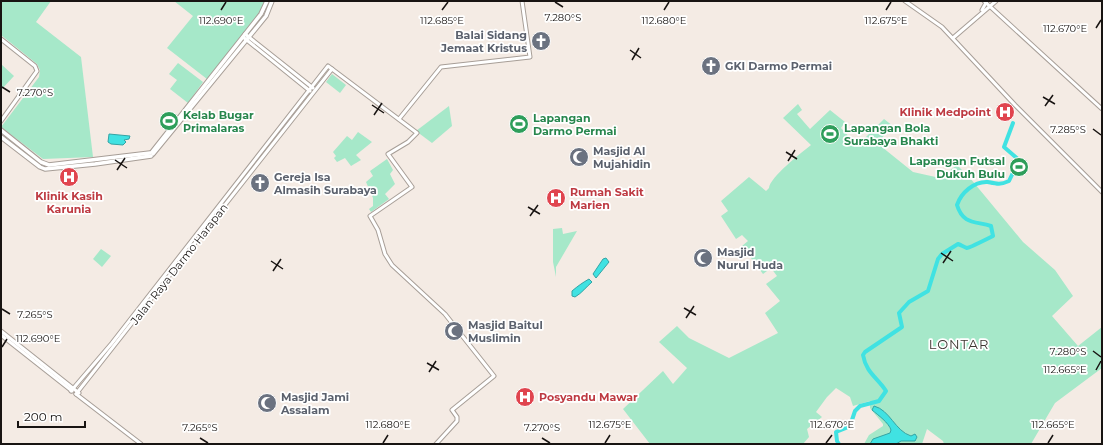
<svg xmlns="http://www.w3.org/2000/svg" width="1103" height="445" viewBox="0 0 1103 445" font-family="Montserrat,sans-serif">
<rect width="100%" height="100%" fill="#f4ebe4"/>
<g fill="#a6e8c9">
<path d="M1,1H51L36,22L81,57L93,157L43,159L1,127L39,77L40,70L37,64L1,35Z"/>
<path d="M174,1H265L262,12L207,79L167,48L193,16Z"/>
<path d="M178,63L203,82L188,103L170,89L177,80L169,74Z"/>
<path d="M1,64L14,76L1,90Z"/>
<path d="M332,74L346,85L340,93L326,82Z"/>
<path d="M798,104L802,110L797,114L810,129L830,110L845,122L841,128L850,138H865L884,119L893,126L877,143L913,172L940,178L957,165L970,178L1023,242L1055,270L1073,296L1052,316L1078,346L1102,327V368L1055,403L1031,444H944L943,441L927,429L922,444H864L869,435L883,426V424L870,408V401L853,406L850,397L836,388L827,397L816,412L822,417L807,429L809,437L803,444H650L623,409L663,371L673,384L687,368L659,342L677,326L689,338L729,358L778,333L765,313L780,301L766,284L777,276L771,268L763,274L742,246L748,241L742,235L736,239L721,216L728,211L721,201L749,177L766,191L769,188C770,177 801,153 811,145L783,118Z"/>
<path d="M449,106L452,126L432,143L416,131Z"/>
<path d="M358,132L372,142L356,155L361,160L351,166L345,158L337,162L334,158L336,156L333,152L347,136L352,140Z"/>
<path d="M387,159L393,170L390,174L395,184L385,194L389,199L371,212L369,209L373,206V198L366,182L373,176L370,171Z"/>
<path d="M562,228L563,234L577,231L556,267V277L553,262V229Z"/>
<path d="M101,249L111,256L102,267L93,259Z"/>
</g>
<g fill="#40e2e2" stroke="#34a4a4">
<path d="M109,134L130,136L129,139L124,140L126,142L123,145L111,144L108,142Z"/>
<path d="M606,258L609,262L596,278L593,274L603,259Z"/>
<path d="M589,279L592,282C586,287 582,293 575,297L572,296V291C578,286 582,283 589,279Z"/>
<path d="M874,406C890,410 895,431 911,436L915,434L917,437L915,441H901L896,444H870L873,439L890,433L891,430C889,423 878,415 872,410Z"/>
</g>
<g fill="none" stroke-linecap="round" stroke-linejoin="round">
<path stroke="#40e2e2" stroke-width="4" d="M839,444L837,441L836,432L846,428L851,423L855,411L860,406L879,401L886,391C878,378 866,373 863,355L865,352L902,327L899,313L909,302L928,291L938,259L942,254L958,244C961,245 964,247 967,248C969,248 991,237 993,236L991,226C976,221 963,225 957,205C961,193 974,181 988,182C997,184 1000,185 1009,181L1019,160L1004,147L1013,123"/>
<defs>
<g id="minor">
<path d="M905,1L942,27L1015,105L1102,192"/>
<path d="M984,1L1102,109"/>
<path d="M982,10L987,1"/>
<path d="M245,34L313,88"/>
<path d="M243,37L310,91"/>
<path d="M953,38L996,1"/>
<path d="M1,39L35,66L37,71L1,121"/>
<path d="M399,119L441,67L530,57L522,1"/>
<path d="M1,331L79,393"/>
<path d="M1,335L72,391"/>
<path d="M71,391L112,343L328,66L417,133L408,142L388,154L412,187L370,216L378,230L385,254L392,265L445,314L494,376L452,410L457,417V421L436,444"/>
<path d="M76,394L332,69"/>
<path d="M76,394L141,444"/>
</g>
<g id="major">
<path d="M1,130L41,162L49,165L150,153"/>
<path d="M1,137L40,167L45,169L95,164L151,156"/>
<path d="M152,152L261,14L267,1"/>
<path d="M153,154L266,16L272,1"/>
</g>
</defs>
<use href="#minor" stroke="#a79e97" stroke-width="5"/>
<use href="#major" stroke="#a79e97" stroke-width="5.5"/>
<use href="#minor" stroke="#fff" stroke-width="3"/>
<use href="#major" stroke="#fff" stroke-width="3.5"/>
</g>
<path fill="none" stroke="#181412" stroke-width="1.5" d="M555,2L563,7M221,10L226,2M442,10L448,2M664,10L669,2M886,10L891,2M1096,28L1101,20M630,50L641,58M632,60L639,48M2,87L10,92M1043,97L1055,104M372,105L384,113M1045,106L1053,95M374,115L382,103M1093,129L1101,135M786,152L797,159M115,160L127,168M788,161L795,150M117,170L125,158M528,207L540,214M530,216L538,205M941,253L953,261M271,261L283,269M943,263L951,251M273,271L281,259M684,308L696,315M2,309L10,314M686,318L694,306M2,347L7,339M1093,351L1101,357M427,363L439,370M1096,370L1101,361M429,372L436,361M200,438L208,443M542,438L550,443M383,443L388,435M605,443L610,435M826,443L832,435M1048,443L1053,435"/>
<defs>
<symbol id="church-disc" viewBox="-11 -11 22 22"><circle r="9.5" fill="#6b7280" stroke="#fff"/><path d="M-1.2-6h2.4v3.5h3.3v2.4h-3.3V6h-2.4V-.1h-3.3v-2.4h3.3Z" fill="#fff"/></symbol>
<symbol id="hospital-disc" viewBox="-11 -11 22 22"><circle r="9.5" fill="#e0444e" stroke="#fff"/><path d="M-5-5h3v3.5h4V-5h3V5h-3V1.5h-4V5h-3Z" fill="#fff"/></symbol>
<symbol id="stadium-disc" viewBox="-11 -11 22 22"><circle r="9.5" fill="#2e9e5b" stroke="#fff"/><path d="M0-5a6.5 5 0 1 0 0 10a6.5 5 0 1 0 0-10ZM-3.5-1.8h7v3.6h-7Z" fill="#fff"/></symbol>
<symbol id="mosque-disc" viewBox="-11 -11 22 22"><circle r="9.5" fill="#6b7280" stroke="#fff"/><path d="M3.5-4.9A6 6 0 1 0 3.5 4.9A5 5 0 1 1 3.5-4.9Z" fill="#fff"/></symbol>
</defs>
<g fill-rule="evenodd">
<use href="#church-disc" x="530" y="30" width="22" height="22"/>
<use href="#church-disc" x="700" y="55" width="22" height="22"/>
<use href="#hospital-disc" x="994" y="101" width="22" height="22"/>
<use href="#stadium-disc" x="158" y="110" width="22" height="22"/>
<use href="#stadium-disc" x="508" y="113" width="22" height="22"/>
<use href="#stadium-disc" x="819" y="123" width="22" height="22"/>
<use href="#mosque-disc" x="568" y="146" width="22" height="22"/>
<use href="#stadium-disc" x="1008" y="156" width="22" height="22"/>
<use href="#hospital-disc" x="58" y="166" width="22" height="22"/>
<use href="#church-disc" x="249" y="172" width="22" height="22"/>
<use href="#hospital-disc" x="545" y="187" width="22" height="22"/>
<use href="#mosque-disc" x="692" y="247" width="22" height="22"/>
<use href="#mosque-disc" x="443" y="320" width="22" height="22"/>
<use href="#hospital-disc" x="514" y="386" width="22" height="22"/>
<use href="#mosque-disc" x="256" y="392" width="22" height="22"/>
</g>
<g text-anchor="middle" stroke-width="3.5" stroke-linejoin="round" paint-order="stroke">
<g font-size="11" font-weight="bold" fill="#5b616d" stroke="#fff" text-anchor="start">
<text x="527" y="39" text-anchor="end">Balai Sidang<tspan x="527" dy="13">Jemaat Kristus</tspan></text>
<text x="725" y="70">GKI Darmo Permai</text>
<text x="593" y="155">Masjid Al<tspan x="593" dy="13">Mujahidin</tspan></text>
<text x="274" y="181">Gereja Isa<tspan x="274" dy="13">Almasih Surabaya</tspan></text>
<text x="717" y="256">Masjid<tspan x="717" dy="13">Nurul Huda</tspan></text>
<text x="468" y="329">Masjid Baitul<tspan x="468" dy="13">Muslimin</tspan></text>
<text x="281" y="401">Masjid Jami<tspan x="281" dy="13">Assalam</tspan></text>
</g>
<g font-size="11" font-weight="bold" fill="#be3a42" stroke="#fff" text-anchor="start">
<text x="991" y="116" text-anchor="end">Klinik Medpoint</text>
<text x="570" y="196">Rumah Sakit<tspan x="570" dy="13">Marien</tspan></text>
<text x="69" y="200" text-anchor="middle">Klinik Kasih<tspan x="69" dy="13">Karunia</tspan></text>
<text x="539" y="401">Posyandu Mawar</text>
</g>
<g font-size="11" font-weight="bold" fill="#27864d" stroke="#fff" text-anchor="start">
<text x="183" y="119">Kelab Bugar<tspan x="183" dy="13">Primalaras</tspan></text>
<text x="533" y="122">Lapangan<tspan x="533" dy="13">Darmo Permai</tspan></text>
<text x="844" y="132">Lapangan Bola<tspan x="844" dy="13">Surabaya Bhakti</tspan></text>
<text x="1005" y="165" text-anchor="end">Lapangan Futsal<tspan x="1005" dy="13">Dukuh Bulu</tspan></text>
</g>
<g font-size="11" fill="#181412" stroke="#fff">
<text transform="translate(179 264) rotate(-52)" y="4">Jalan Raya Darmo Harapan</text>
</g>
<g font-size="13" letter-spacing="1" fill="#3d3630" stroke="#fff">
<text x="959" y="349">LONTAR</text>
</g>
</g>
<g font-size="10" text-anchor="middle" fill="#181412" stroke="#fff" stroke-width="3.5" stroke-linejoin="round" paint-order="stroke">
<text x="563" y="21">7.280°S</text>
<text x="221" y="24">112.690°E</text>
<text x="442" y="24">112.685°E</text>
<text x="664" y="24">112.680°E</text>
<text x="886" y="24">112.675°E</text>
<text x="1065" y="32">112.670°E</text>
<text x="35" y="96">7.270°S</text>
<text x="1068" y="133">7.285°S</text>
<text x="35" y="318">7.265°S</text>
<text x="38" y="342">112.690°E</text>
<text x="1068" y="355">7.280°S</text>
<text x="1065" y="373">112.665°E</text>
<text x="388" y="428">112.680°E</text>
<text x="610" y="428">112.675°E</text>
<text x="832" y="428">112.670°E</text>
<text x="1053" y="428">112.665°E</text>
<text x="200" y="431">7.265°S</text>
<text x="542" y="431">7.270°S</text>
</g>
<rect width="1103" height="445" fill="none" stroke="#181412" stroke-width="4"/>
<path d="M18 421v6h67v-6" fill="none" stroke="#181412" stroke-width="2"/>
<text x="24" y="421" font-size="12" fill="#181412" stroke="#ffffff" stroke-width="3" paint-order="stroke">200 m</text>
</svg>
